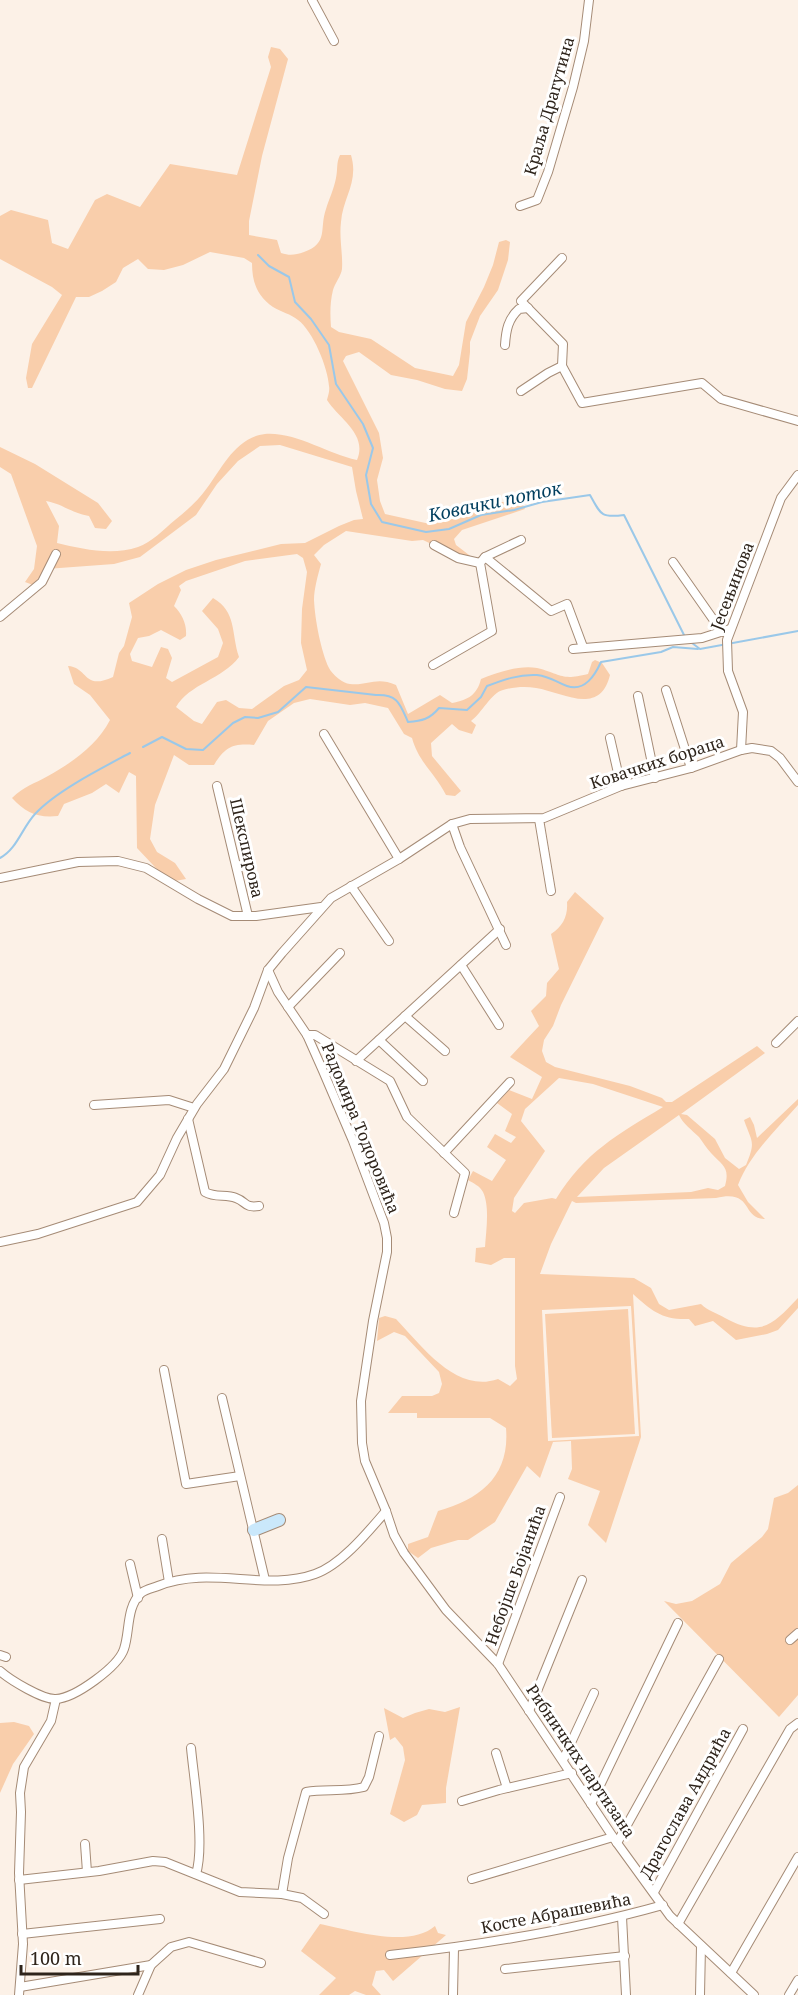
<svg xmlns="http://www.w3.org/2000/svg" width="798" height="1995" viewBox="0 0 798 1995" font-family="'Noto Serif',serif">
<rect width="100%" height="100%" fill="#fcf1e7"/>
<g fill="#f9ceab" fill-rule="evenodd">
<path d="M271,47L280,49L288,59L262,156L249,221V235L277,240L281,253C290,256 295,255 304,252C329,243 319,229 326,209C329,199 334,189 336,178C338,169 336,163 340,155H351C359,182 343,197 341,222C339,238 343,254 342,269C341,276 335,283 333,290C330,302 330,314 331,327L339,332L371,339L415,368L453,376L459,365L466,322L484,287L493,265L499,242L506,240L510,242L508,260L498,290L480,316L470,342V352L467,379L462,391L445,389L417,380L391,375L359,352L346,356L343,361L379,433L383,458L377,480L380,501L385,514L430,524L461,517L502,502L521,501L525,509L462,530L454,539L456,545L473,558L469,562L423,540L412,541L346,531L324,545L314,555L321,564C318,575 314,589 314,600C315,620 321,651 329,668C332,674 343,684 350,684C368,686 376,676 396,685L408,714L440,695L452,703C468,700 477,695 481,679C498,672 520,665 537,668C562,674 560,681 588,674L592,662L595,660L602,663L610,675C600,717 562,692 536,688C525,686 514,687 503,690C491,693 482,713 471,721L476,725L472,734L459,730L452,724L431,743L432,756L461,791L455,796L446,795C435,773 419,763 412,738L404,734L388,708L365,703L350,705L310,699L294,703L268,721L254,745C233,743 225,747 214,765H189L174,755L155,805L150,839L157,852L175,863L186,879L169,882L137,848L136,776L129,772L119,793L106,784L92,793L64,804L58,816C37,818 26,813 12,798C24,786 34,784 48,776C73,762 97,745 110,720L90,695L74,684L68,666C88,667 83,691 113,677L119,653L124,646L132,617L129,603L158,584L186,570L216,560L281,544L305,543L339,526L354,520L363,519L356,491L352,467L280,445L260,446L238,461L217,484L196,515L140,557L114,564L46,569L33,585L25,582L34,569L37,546L11,474L0,467V447L35,464L98,503L112,521L106,529L95,528L89,516C71,513 63,504 46,501L59,526L57,543C82,549 112,556 138,547C151,543 164,529 175,520C186,511 198,501 207,488C222,468 236,437 265,434C298,432 326,454 357,460C368,434 339,419 327,400C328,396 330,391 329,386C328,368 313,331 298,320C291,314 281,312 273,307C257,296 252,282 252,263L244,258L210,252L183,265L164,270L148,269L138,259L123,268L116,282L102,291L89,297H76L32,388H28L26,378L32,344L62,295L52,287L0,259V216L11,210L48,220L52,243L68,249L95,200L107,194L140,207L170,164L237,175L271,67L268,57ZM297,554L303,558L307,572L302,609L301,643L307,670L299,680L284,686L252,709L239,708L226,700L217,702L202,724L194,721L176,707C189,684 223,679 239,657C231,633 237,612 213,598L202,611L218,629L223,643L218,657L172,682L166,678L172,658L168,649L161,647L152,667L132,661L130,654L138,638L149,636L161,630L180,640L186,636C187,624 182,614 174,606L181,590L179,586L186,581L245,561Z"/>
<path d="M575,892L604,918L561,1005L553,1026L544,1040L542,1051L546,1062L555,1067L630,1086L662,1098L666,1102H672L757,1046L765,1053L681,1114L687,1115L715,1139L725,1158L739,1169L746,1165C756,1141 752,1143 744,1120L750,1117L754,1125L757,1138L798,1099V1105C776,1130 750,1154 738,1185L748,1202L765,1219C741,1219 754,1189 716,1198L576,1203L572,1201L551,1244L540,1274L634,1278L651,1288L659,1304L669,1310L701,1304C708,1311 717,1313 725,1318C762,1338 773,1324 798,1298V1308L778,1330L767,1334L736,1340L713,1321L695,1326L689,1319C662,1320 652,1311 633,1294L641,1437L606,1543L588,1525L600,1491L568,1479L572,1469L571,1441L553,1442L540,1478L527,1466L495,1522L468,1540H458L431,1548L418,1558L408,1551V1544L428,1537L438,1511C481,1499 510,1476 506,1428L490,1418H417V1413H388L402,1396H432L439,1393L442,1384L439,1372L405,1336L394,1332L377,1341L379,1318L385,1316L396,1319C421,1345 456,1394 498,1379L510,1386L517,1379L515,1366V1258H504L491,1265L475,1262L476,1248L485,1247C486,1231 490,1207 483,1192C480,1186 473,1183 468,1180L473,1171L492,1181L506,1160L487,1147L495,1134L511,1143L516,1137L505,1131L512,1114L497,1103L509,1090L532,1099L542,1077L510,1057L539,1026L531,1011L546,996L547,983L559,969L551,934C563,926 568,916 567,902ZM559,1078L593,1084L663,1107C617,1135 585,1152 556,1199L552,1198L524,1203L515,1213L512,1211L514,1198L545,1151L521,1121L525,1109ZM679,1115C683,1124 692,1130 699,1137C703,1142 706,1148 711,1153C723,1166 730,1167 725,1186L718,1190L708,1188L691,1192L577,1197L604,1168ZM631,1306L639,1436L548,1441L542,1310Z"/>
<path d="M628,1309L635,1434L552,1438L545,1314Z"/>
<path d="M798,1485V1695L779,1717L664,1601L676,1604L692,1601L720,1584L731,1563L762,1537L768,1529L774,1498L788,1493Z"/>
<path d="M460,1707L446,1788V1803L422,1805L417,1815L404,1822L390,1814L405,1760L403,1747L395,1737L390,1740L384,1708L403,1718L415,1713L429,1709L445,1712Z"/>
<path d="M14,1722L29,1726L34,1734L13,1764L0,1793V1723Z"/>
<path d="M320,1924C351,1930 409,1949 435,1926L438,1933L446,1935L393,1981L384,1970L376,1971L372,1985L381,1995H366L355,1991L349,1995H319L336,1978L301,1951Z"/>
</g>
<g fill="none" stroke-linecap="round" stroke-linejoin="round">
<g stroke="#9ac8e9" stroke-width="2">
<path d="M258,255L269,266L289,277L295,302L311,319L329,345L336,384L363,424L373,448L366,475L371,504L382,522L426,532L449,529L481,515L514,510L542,502L590,495C601,515 601,518 624,515L685,637"/>
<path d="M692,643L700,649L798,631"/>
<path d="M143,747L162,737L186,749L203,750L233,723L245,717L258,718L278,712L306,687L376,695C398,694 400,704 408,722C422,721 430,719 439,708L467,710L481,697L487,686C503,680 519,674 537,675C552,677 555,682 567,686C585,692 595,675 601,662L661,652L673,647L698,649"/>
<path d="M0,858C17,849 22,828 35,814C56,791 102,768 130,753"/>
</g>
<defs>
<g id="street">
<path d="M312,0L334,41"/>
<path d="M520,206L537,200L548,172L573,87L584,41L589,0"/>
<path d="M562,258L521,301L563,344L562,366L582,403L702,383L721,399L798,421"/>
<path d="M505,345C506,330 508,319 519,309L528,308"/>
<path d="M521,391L548,373L562,366"/>
<path d="M434,545L458,558L480,563"/>
<path d="M485,557L521,540"/>
<path d="M673,562L722,632"/>
<path d="M0,617L42,582L56,554"/>
<path d="M573,649L702,638L730,629"/>
<path d="M433,665L492,631L480,563L485,557L551,611L567,604L583,647"/>
<path d="M666,690L691,768"/>
<path d="M638,696L655,778"/>
<path d="M324,734L399,859"/>
<path d="M610,738L621,786"/>
<path d="M741,750L743,712L728,671L727,640L781,498L798,475"/>
<path d="M217,786L248,916"/>
<path d="M539,819L551,891"/>
<path d="M452,824L460,847L506,945"/>
<path d="M0,878L78,862L118,861L146,868L198,899L232,916H256L321,907"/>
<path d="M351,886L389,941"/>
<path d="M461,965L499,1025"/>
<path d="M268,970L278,992L307,1035L323,1071L353,1141L384,1223L387,1238V1252L373,1321L361,1401L362,1443L365,1461L386,1511L394,1535L404,1553L446,1610L498,1664L617,1843L670,1916L754,1995"/>
<path d="M288,1007L340,953"/>
<path d="M405,1016L445,1051"/>
<path d="M307,1035H315L390,1081L407,1117L465,1173L454,1213"/>
<path d="M379,1040L423,1081"/>
<path d="M776,1043L798,1021"/>
<path d="M356,1061L500,929"/>
<path d="M94,1105L169,1100L194,1108"/>
<path d="M188,1119L205,1192C215,1198 226,1194 236,1198C247,1202 244,1208 259,1206"/>
<path d="M444,1153L510,1082"/>
<path d="M0,1242L38,1234L137,1202L160,1175L177,1138L197,1104L224,1069L254,1008L268,970L282,953L331,898L399,859L452,824L470,819L544,818L621,786L691,768L741,750L752,748L771,751L780,758L798,782"/>
<path d="M164,1370L186,1484L240,1476"/>
<path d="M222,1398L265,1580"/>
<path d="M162,1539L169,1582"/>
<path d="M130,1564L138,1598"/>
<path d="M790,1640L798,1633"/>
<path d="M0,1655L6,1657"/>
<path d="M498,1664L560,1497"/>
<path d="M0,1671C10,1680 43,1700 56,1699C75,1698 118,1667 124,1649C130,1632 126,1607 141,1593C145,1590 153,1588 158,1586C210,1565 265,1592 315,1574C341,1565 368,1532 386,1511"/>
<path d="M529,1711L582,1580"/>
<path d="M191,1748C194,1780 205,1845 196,1874"/>
<path d="M496,1753L507,1788"/>
<path d="M563,1760L594,1693"/>
<path d="M462,1801L499,1790L572,1773"/>
<path d="M591,1804L678,1623"/>
<path d="M617,1843L719,1659"/>
<path d="M85,1844L87,1872"/>
<path d="M472,1879L613,1837"/>
<path d="M19,1880L99,1871L153,1861L165,1862L240,1892L282,1894L302,1898L324,1914"/>
<path d="M654,1892L743,1729"/>
<path d="M282,1894L288,1858L306,1792C326,1789 345,1792 364,1787L369,1777L379,1736"/>
<path d="M622,1917L626,1995"/>
<path d="M678,1924L790,1729L798,1723"/>
<path d="M22,1934L160,1919"/>
<path d="M390,1955C481,1945 574,1930 663,1905"/>
<path d="M505,1969L625,1956"/>
<path d="M731,1973L798,1857"/>
<path d="M20,1987L151,1965"/>
<path d="M19,1995L23,1944L19,1873L21,1812L20,1793L24,1767L51,1721L56,1699"/>
<path d="M138,1995L151,1965L171,1947L189,1942L261,1963"/>
<path d="M453,1995L454,1948"/>
<path d="M700,1995L701,1946"/>
<path d="M789,1995L798,1980"/>
</g>
<path id="secondary" d="M254,1530L279,1520"/>
</defs>
<use href="#street" stroke="#a58b76" stroke-width="10"/>
<use href="#secondary" stroke="#a58b76" stroke-width="14"/>
<use href="#street" stroke="#fff" stroke-width="8"/>
<use href="#secondary" stroke="#cae8fb" stroke-width="12"/>
</g>
<g text-anchor="middle" stroke-width="6" stroke-linejoin="round" paint-order="stroke">
<g font-size="16" fill="#2e241b" stroke="#fff">
<text transform="translate(549 106) rotate(-74)" y="6">Краља Драгутина</text>
<text transform="translate(732 586) rotate(-69)" y="6">Јесењинова</text>
<text transform="translate(657 762) rotate(-18)" y="6">Ковачких бораца</text>
<text transform="translate(247 848) rotate(77)" y="6">Шекспирова</text>
<text transform="translate(361 1128) rotate(68)" y="6">Радомира Тодоровића</text>
<text transform="translate(515 1575) rotate(-70)" y="6">Небојше Бојанића</text>
<text transform="translate(581 1761) rotate(56)" y="6">Рибничких партизана</text>
<text transform="translate(685 1803) rotate(-61)" y="6">Драгослава Андрића</text>
<text transform="translate(556 1913) rotate(-11)" y="6">Косте Абрашевића</text>
</g>
<g font-size="18" font-style="italic" fill="#023f5f" stroke="#fff">
<text transform="translate(495 502) rotate(-12)" y="6">Ковачки поток</text>
</g>
</g>
<path d="M21 1965v9h117v-9" fill="none" stroke="#2e241b" stroke-width="3"/>
<text x="30" y="1965" font-size="18" fill="#2e241b" stroke="#ffffff" stroke-width="4.5" paint-order="stroke">100 m</text>
</svg>
